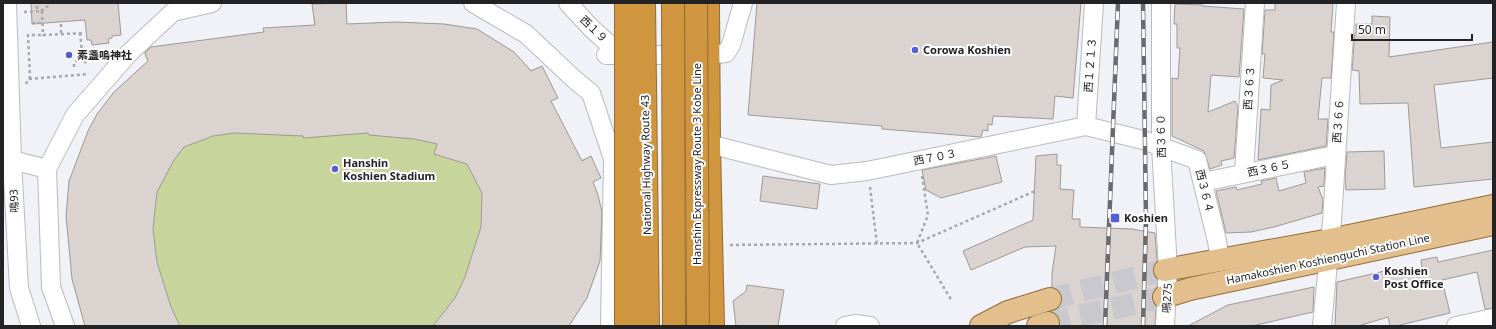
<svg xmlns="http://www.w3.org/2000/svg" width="1496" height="329" viewBox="0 0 1496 329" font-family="'Noto Sans','Noto Sans JP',sans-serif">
<rect width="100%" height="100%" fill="#f1f1f8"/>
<path fill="#c7d59d" d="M346,3L347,24L396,22L444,24L477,29L514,52L531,70L542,66L558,98L551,101L581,160L591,156L593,182L598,195L603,221L604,240L600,261L594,280L587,297L569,326H85L72,279L66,216L69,181L88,131L97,114L114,92L143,65L148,63L143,50L150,47L286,29V27L314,25L312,4Z"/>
<g fill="#dad3cf" stroke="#a09996">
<path d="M31,3H118L121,35L112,36V38L108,39L109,43L92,45L91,40H87L85,20L32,24Z"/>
<path d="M346,3L347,24L396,22L444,24L477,29L514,52L531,71L542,66L558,98L551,101L582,161L591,156L601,178L593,182L598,195L602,212L600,261L587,298L569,326H433L455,298L465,277L481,227L482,193L467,164L434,154L437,144L414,139L369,135L368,133L303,138V136L234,133L213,136L184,147L174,160L157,192L153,229L157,262L171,307L180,326H85L72,279L66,216L69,181L88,131L97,114L114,92L148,61L145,53L151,47L264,32L263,28L315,25L312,4Z"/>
<path d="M757,3H1081L1073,98L1055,96L1053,119L993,116L992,125L988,124V131L983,130L981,137L882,129V126L748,115Z"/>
<path d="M1275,3H1333L1331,32H1334L1331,78H1322L1318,119H1328L1326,146L1258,160L1261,109L1270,110L1271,85L1283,80L1263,78L1265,54H1262L1265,10H1275Z"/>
<path d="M1175,4L1203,5V6L1244,9L1239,77L1211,75L1208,112L1235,101L1238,107L1234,158L1221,161L1222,165L1210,169L1204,151L1172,136V78L1178,79L1180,48H1177V24H1174Z"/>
<path d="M1372,16L1390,17L1389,57L1493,42V78L1434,85L1441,148L1493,142V179L1414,187L1408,103L1360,104L1359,71L1352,70L1355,33H1356V24H1372Z"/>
<path d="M1384,151L1385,189L1346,190L1345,179L1347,152Z"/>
<path d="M1057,154V165H1061L1060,189L1074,190L1072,219H1080V227L1132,229L1155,233L1157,261L1153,265V272L1157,279V287L1152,295V301L1156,306L1155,326H1060V319L1057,314L1052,311L1059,308L1062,301V296L1059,290L1052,287V273L1056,246L1025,247L971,270L963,251L1033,220L1036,156Z"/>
<path d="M996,156L1002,182L941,198L926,190L922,170Z"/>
<path d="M1325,168L1324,186L1318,187L1323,200L1322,213L1274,227L1251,232L1226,233L1216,191L1236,187L1237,190L1262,184L1261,181L1276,178L1279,191L1306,183L1304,172Z"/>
<path d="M763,176L820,184L817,209L760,201Z"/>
<path d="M1493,250V308L1485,309L1477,272L1442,280L1450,313L1396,326H1390L1388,317L1358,326H1335L1337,282L1389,270L1390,275L1422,267L1421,260L1437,257L1438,262Z"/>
<path d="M747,285L784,290L778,326H736L733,301L746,291Z"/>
<path d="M1314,287L1313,312L1252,326H1188L1228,305Z"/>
</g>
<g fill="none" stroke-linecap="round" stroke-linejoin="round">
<g stroke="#c8c8ce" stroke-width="22" stroke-dasharray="22 11" stroke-linecap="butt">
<path d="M1050,299L1165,270"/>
<path d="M1048,323L1164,297"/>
</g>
<defs>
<g id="minor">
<path d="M7,3L12,160L19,288L31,326"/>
<path d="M473,3L526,34L575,80L591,93L613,159L610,326"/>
<path d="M568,3L591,28L620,54"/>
<path d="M1161,3V146L1168,270L1165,326"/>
<path d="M606,55H708L726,53L731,45L743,3"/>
<path d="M1086,126L1094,3"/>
<path d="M709,144L831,175L867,171L1086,126L1143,140L1197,160L1217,241L1220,261"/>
<path d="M3,161L12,160L47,169"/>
<path d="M1244,173L1255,3"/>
<path d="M1203,182L1335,155"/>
<path d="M65,326L51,287L47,169L75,115L129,53L173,12L212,3"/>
<path d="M845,326L855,324L870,326"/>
<path d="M1322,326L1332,221L1346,3"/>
<path d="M1456,326L1493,318"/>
</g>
<g id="major">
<path d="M1165,270L1330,240L1493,206"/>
<path d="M1164,297L1190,289L1493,224"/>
<path d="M981,326L1008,312L1050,299"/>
<path d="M1038,326L1048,323"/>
</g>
<path id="highway" d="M708,3L709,144L713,326"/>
</defs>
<use href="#minor" stroke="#babac1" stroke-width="20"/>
<use href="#major" stroke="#936d36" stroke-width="24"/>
<use href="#highway" stroke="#936d36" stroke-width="24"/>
<g stroke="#a7a7ad" stroke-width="2.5" stroke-dasharray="3 3" stroke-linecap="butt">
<path d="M37,6V12"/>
<path d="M41,11L48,6"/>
<path d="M24,12L42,11L43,35L85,33"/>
<path d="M32,23H43"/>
<path d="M61,24V34"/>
<path d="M80,33L83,62H87"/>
<path d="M74,67V63L82,56L98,54"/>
<path d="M29,79L89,74"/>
<path d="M26,84L30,77L28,35H43"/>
<path d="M922,176L928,215L917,243L952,301"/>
<path d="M870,187L877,244"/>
<path d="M730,245L917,243L1035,191"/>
</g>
<use href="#minor" stroke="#fff" stroke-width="18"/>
<use href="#major" stroke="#e2bf8c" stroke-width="22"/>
<use href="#highway" stroke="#cf953f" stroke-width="22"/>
<defs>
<g id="rail">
<path d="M1105,326L1118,3"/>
<path d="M1143,326L1146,220L1143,3"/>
</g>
</defs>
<use href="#rail" stroke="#69696e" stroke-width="4.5"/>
<use href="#rail" stroke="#fff" stroke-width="3" stroke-dasharray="9" stroke-linecap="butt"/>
<defs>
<g id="highway-bridge">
<path d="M626,3V326"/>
<path d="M644,3L648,326"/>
<path d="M673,3L674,326"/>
<path d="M696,3L698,326"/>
</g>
</defs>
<use href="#highway-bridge" stroke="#936d36" stroke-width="24" stroke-linecap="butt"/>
<use href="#highway-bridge" stroke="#cf953f" stroke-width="22"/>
</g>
<g fill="#555dd4" stroke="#fff" stroke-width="1.5">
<circle cx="915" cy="50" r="4"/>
<circle cx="69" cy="55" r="4"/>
<circle cx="335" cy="169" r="4"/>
<rect x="1110" y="213" width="10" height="10" rx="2"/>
<circle cx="1376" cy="277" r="4"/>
</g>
<g text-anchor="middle" stroke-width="4" stroke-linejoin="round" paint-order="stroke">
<g font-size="11" fill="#232326" stroke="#fff">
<text transform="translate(594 29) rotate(44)" y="4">西１９</text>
<text transform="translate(1090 65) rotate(-86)" y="4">西１２１３</text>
<text transform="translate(1249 88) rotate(-86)" y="4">西３６３</text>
<text transform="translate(1338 121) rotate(-86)" y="4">西３６６</text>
<text transform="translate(1161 136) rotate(-91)" y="4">西３６０</text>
<text transform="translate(935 157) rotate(-11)" y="4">西７０３</text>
<text transform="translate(697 164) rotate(-90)" y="4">Hanshin Expressway Route 3 Kobe Line</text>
<text transform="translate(646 165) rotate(-91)" y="4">National Highway Route 43</text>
<text transform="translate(1269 168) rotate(-12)" y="4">西３６５</text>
<text transform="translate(1205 191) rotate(76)" y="4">西３６４</text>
<text transform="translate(14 201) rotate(-93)" y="4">鳴93</text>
<text transform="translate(1328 259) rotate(-12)" y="4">Hamakoshien Koshienguchi Station Line</text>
<text transform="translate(1167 298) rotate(-87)" y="4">鳴275</text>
</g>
<g font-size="11" font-weight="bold" fill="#232326" stroke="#fff" text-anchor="start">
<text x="923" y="54">Corowa Koshien</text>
<text x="77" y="59">素盞嗚神社</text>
<text x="343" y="167">Hanshin<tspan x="343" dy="13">Koshien Stadium</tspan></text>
<text x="1124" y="222">Koshien</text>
<text x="1384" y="275">Koshien<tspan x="1384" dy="13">Post Office</tspan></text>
</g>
</g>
<rect width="1496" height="329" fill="none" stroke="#232326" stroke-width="8"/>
<path d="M1352 34v6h120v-6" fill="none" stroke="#232326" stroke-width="2"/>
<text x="1358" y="34" font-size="12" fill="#232326" stroke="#ffffff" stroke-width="3" paint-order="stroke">50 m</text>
</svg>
